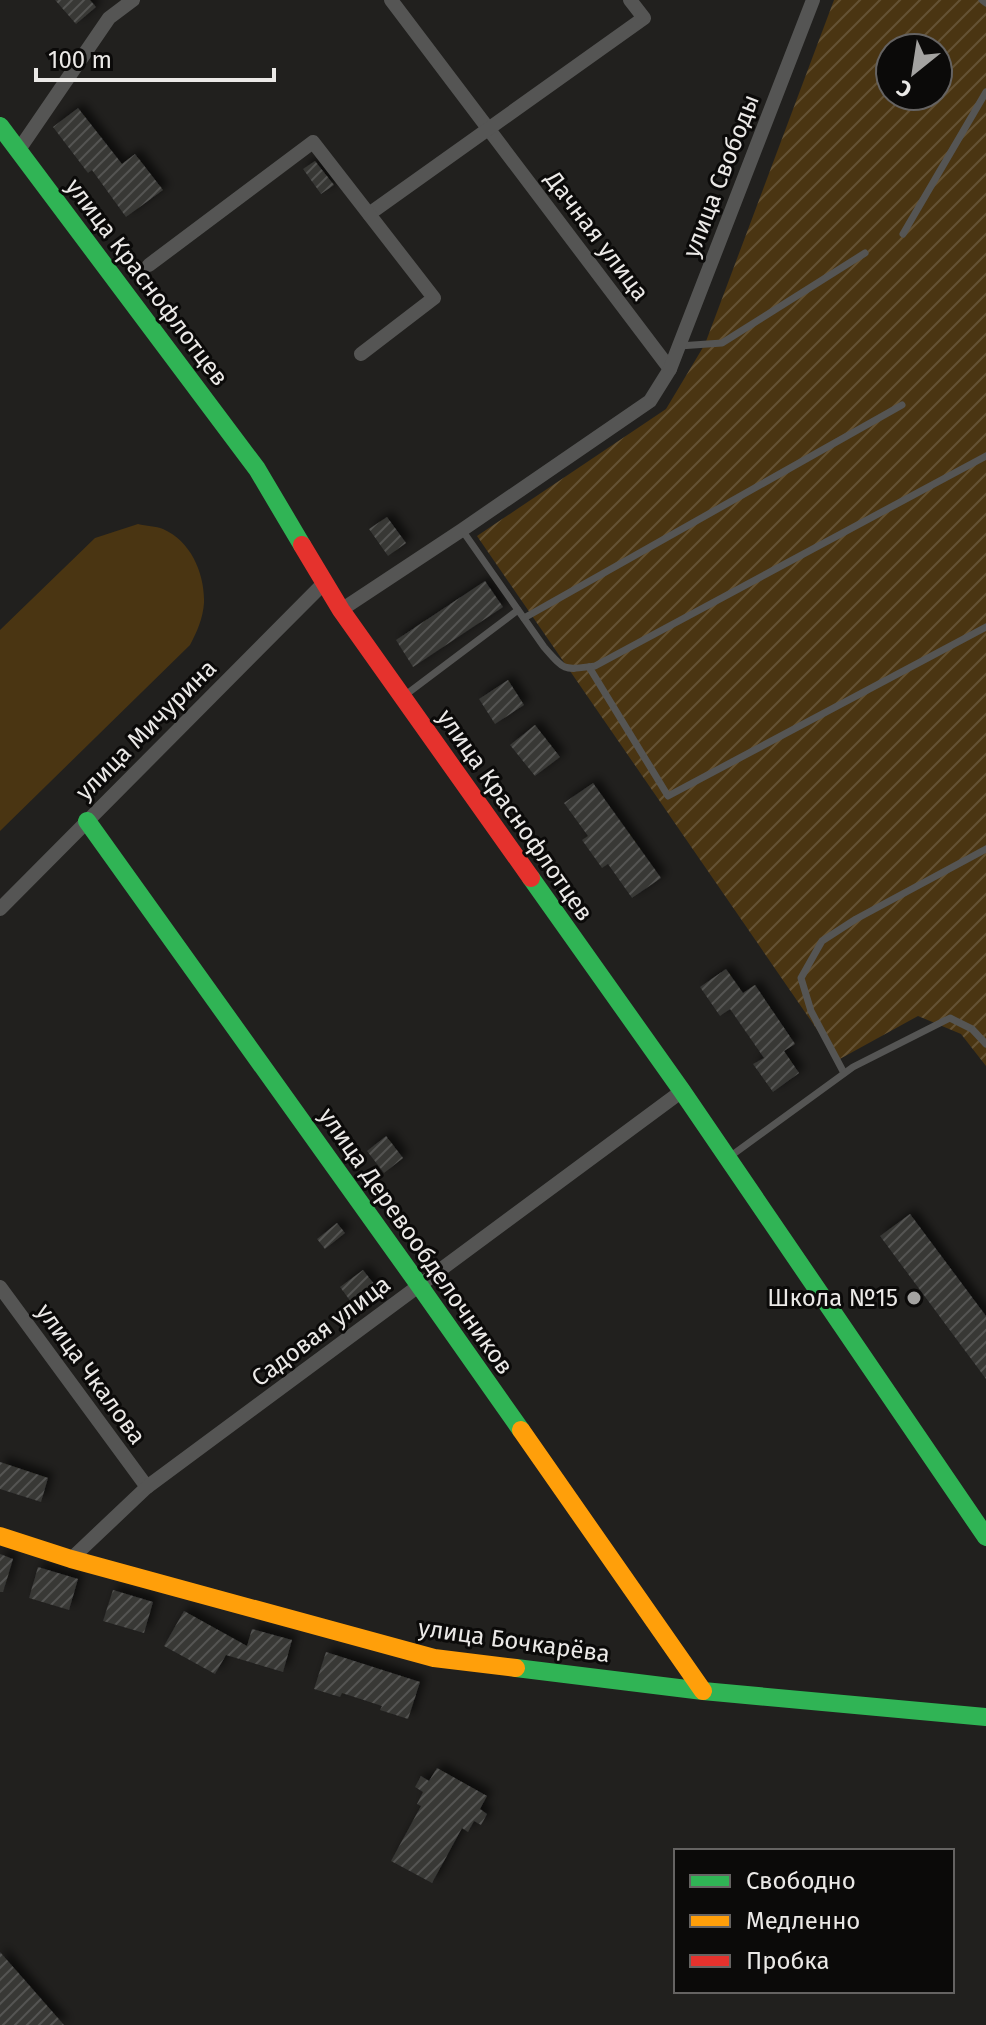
<svg xmlns="http://www.w3.org/2000/svg" width="986" height="2025" viewBox="0 0 986 2025" font-family="'Fira Sans',sans-serif">
<defs>
<pattern id="garden-furrows" width="10" height="10" patternUnits="userSpaceOnUse" patternTransform="scale(2)"><rect width="10" height="10" fill="#4a3512"/><path d="M-1 1l2-2M0 10L10 0M9 11l2-2" fill="none" stroke="#645234"/></pattern>
<pattern id="building-hatch" width="6" height="6" patternUnits="userSpaceOnUse" patternTransform="scale(2)"><rect width="6" height="6" fill="#373735"/><path d="M-1 1l2-2M0 6l6-6M5 7l2-2" fill="none" stroke="#545452"/></pattern>
<filter id="shadow"><feDropShadow dx="5.5" dy="-5.5" stdDeviation="4" flood-color="#0009"/></filter>
</defs>
<rect width="100%" height="100%" fill="#21201e"/>
<path fill="url(#garden-furrows)" fill-rule="evenodd" d="M834,0H986V1066L961,1034L918,1016L838,1060L477,536L666,409L705,344ZM890,48H938V96H890Z"/>
<path fill="#4a3512" d="M138,524C146,526 156,526 163,529C191,541 205,574 204,603C203,618 197,632 190,645L0,831V630L95,538Z"/>
<g fill="url(#building-hatch)" filter="url(#shadow)">
<path d="M55,0H90L96,7L76,24Z"/>
<path d="M78,108L122,164L135,154L163,190L126,217L92,170L88,173L53,127Z"/>
<path d="M315,161L334,185L321,194L303,169Z"/>
<path d="M387,517L406,543L388,556L369,529Z"/>
<path d="M485,581L503,607L413,667L396,640Z"/>
<path d="M508,680L524,705L495,724L479,699Z"/>
<path d="M535,725L560,757L535,776L510,745Z"/>
<path d="M593,783L661,878L632,898L608,864L602,868L582,840L588,836L564,803Z"/>
<path d="M726,969L743,993L755,985L795,1044L784,1051L799,1073L773,1092L753,1064L764,1058L730,1009L720,1016L700,987Z"/>
<path d="M386,1136L403,1158L384,1173L367,1151Z"/>
<path d="M910,1214L986,1316V1379L880,1236Z"/>
<path d="M337,1223L345,1233L325,1249L317,1239Z"/>
<path d="M363,1270L378,1289L354,1306L340,1287Z"/>
<path d="M0,1462L48,1478L41,1502L0,1489Z"/>
<path d="M0,1554L13,1559L3,1592H0Z"/>
<path d="M38,1567L78,1579L69,1610L29,1598Z"/>
<path d="M113,1590L153,1602L144,1633L103,1621Z"/>
<path d="M184,1611L247,1646L252,1629L292,1640L283,1672L226,1655L215,1674L164,1646Z"/>
<path d="M326,1652L420,1682L408,1719L380,1710L382,1706L342,1693L340,1697L314,1689Z"/>
<path d="M437,1768L487,1796L480,1809L487,1814L481,1825L474,1821L468,1832L462,1828L432,1883L391,1861L421,1806L417,1804L423,1792L415,1787L421,1776L429,1781Z"/>
<path d="M0,1952L64,2025H0Z"/>
</g>
<g fill="none" stroke-linecap="round" stroke-linejoin="round">
<g stroke="#555554" stroke-width="7">
<path d="M982,0L986,3"/>
<path d="M903,234L986,92"/>
<path d="M679,346L722,343L865,253"/>
<path d="M462,530L544,647C566,672 563,670 595,666L986,456"/>
<path d="M524,618L902,405"/>
<path d="M589,667L668,796L986,627"/>
<path d="M404,696L518,610"/>
<path d="M844,1073L811,1011L801,978L822,941L856,919L986,849"/>
<path d="M728,1158L853,1067L950,1018L972,1029L986,1044"/>
</g>
<g stroke="#555554" stroke-width="14">
<path d="M391,0L670,369"/>
<path d="M18,151L109,18L133,0"/>
<path d="M369,214L644,18L630,0"/>
<path d="M149,265L313,142L434,298L361,354"/>
<path d="M341,610L462,530L650,401L670,369L813,0"/>
<path d="M0,909L324,583"/>
<path d="M0,1287L147,1487"/>
<path d="M71,1559L147,1487L682,1091"/>
</g>
<g stroke="#30b455" stroke-width="18">
<path d="M0,126L257,469L302,545"/>
<path d="M87,821L419,1285L521,1430"/>
<path d="M531,878L682,1091L986,1537"/>
<path d="M516,1668L703,1691L986,1717"/>
</g>
<g stroke="#ff9f0a" stroke-width="18">
<path d="M521,1430L703,1691"/>
<path d="M0,1536L71,1559L434,1658L516,1668"/>
</g>
<path stroke="#e5322d" stroke-width="18" d="M302,545L341,610L531,878"/>
</g>
<circle fill="#a4a3a1" stroke="#0b0a09" stroke-width="3" cx="914" cy="1298" r="8"/>
<g text-anchor="middle" stroke-width="6" stroke-linejoin="round" paint-order="stroke">
<g font-size="24" fill="#ebe9e7" stroke="#0b0a09">
<text transform="translate(721 176) rotate(-69)" y="8">улица Свободы</text>
<text transform="translate(597 236) rotate(53)" y="8">Дачная улица</text>
<text transform="translate(147 282) rotate(53)" y="8">улица Краснофлотцев</text>
<text transform="translate(146 730) rotate(-45)" y="8">улица Мичурина</text>
<text transform="translate(515 815) rotate(55)" y="8">улица Краснофлотцев</text>
<text transform="translate(416 1241) rotate(55)" y="8">улица Деревообделочников</text>
<text transform="translate(321 1331) rotate(-37)" y="8">Садовая улица</text>
<text transform="translate(91 1374) rotate(54)" y="8">улица Чкалова</text>
<text transform="translate(514 1641) rotate(8)" y="8">улица Бочкарёва</text>
</g>
<g font-size="24" fill="#ebe9e7" stroke="#0b0a09" text-anchor="end">
<text x="898" y="1306">Школа №15</text>
</g>
</g>
<rect x="674" y="1849" width="280" height="144" fill="#0b0a09" stroke="#656362" stroke-width="2"/>
<rect x="690" y="1875" width="40" height="12" fill="#30b455" stroke="#656362" stroke-width="2"/>
<text x="746" y="1889" font-size="24" fill="#ebe9e7">Свободно</text>
<rect x="690" y="1915" width="40" height="12" fill="#ff9f0a" stroke="#656362" stroke-width="2"/>
<text x="746" y="1929" font-size="24" fill="#ebe9e7">Медленно</text>
<rect x="690" y="1955" width="40" height="12" fill="#e5322d" stroke="#656362" stroke-width="2"/>
<text x="746" y="1969" font-size="24" fill="#ebe9e7">Пробка</text>
<g transform="translate(914 72) rotate(210)"><circle r="38" fill="#0b0a09" stroke="#656362" stroke-width="2"/>
<path d="M0-6L14 30L0 20L-14 30Z" fill="#a4a3a1"/>
<text y="-12" font-size="22" font-weight="bold" text-anchor="middle" fill="#ebe9e7">С</text>
</g>
<path d="M36 68v12h238v-12" fill="none" stroke="#ebe9e7" stroke-width="4"/>
<text x="48" y="68" font-size="24" fill="#ebe9e7" stroke="#0b0a09" stroke-width="6" paint-order="stroke">100 m</text>
</svg>
